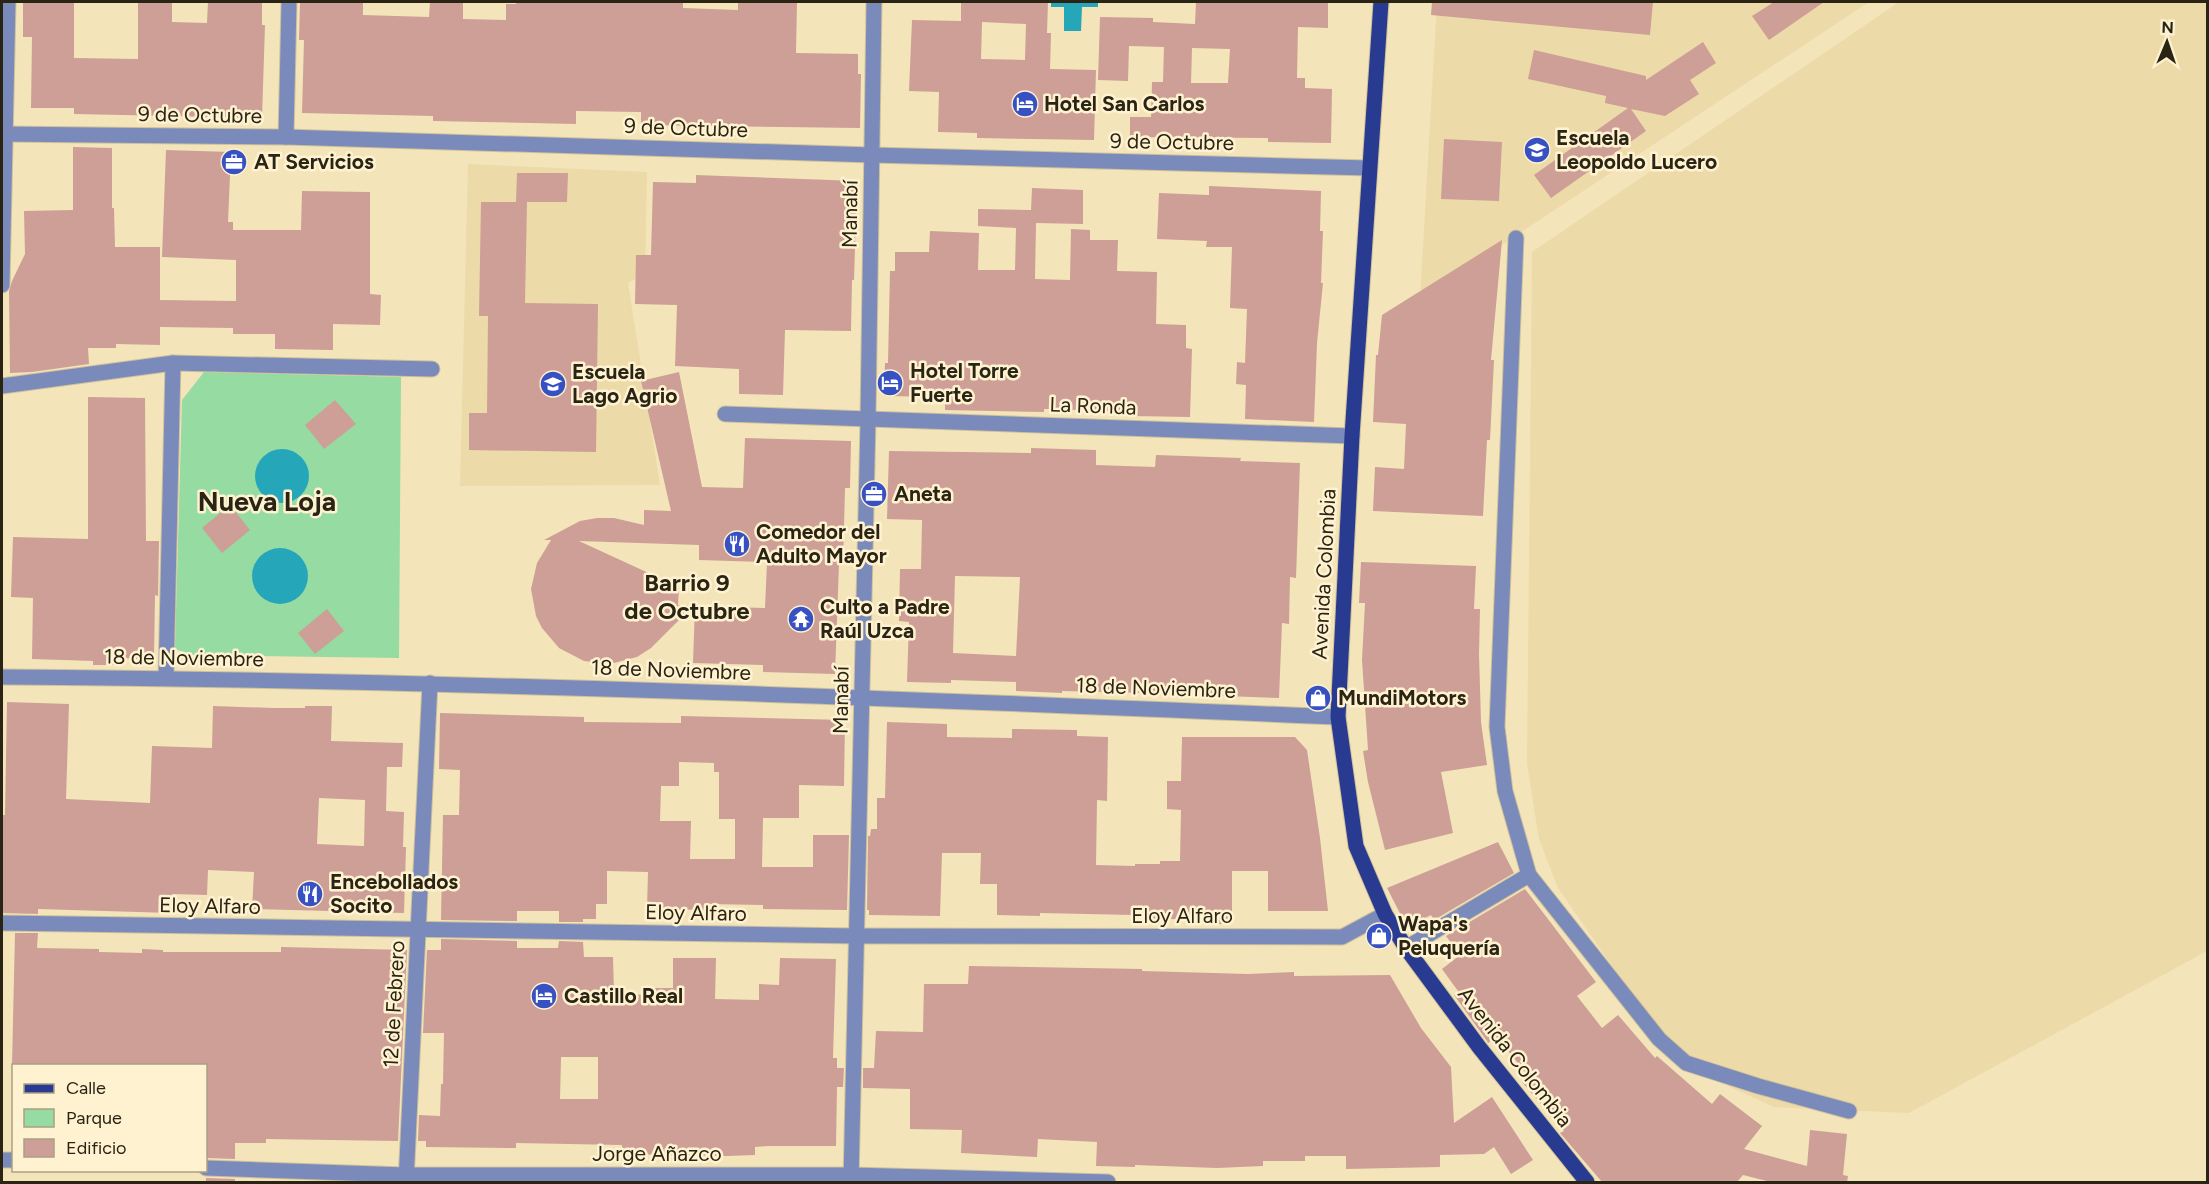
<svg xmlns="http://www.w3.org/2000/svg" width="2209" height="1184" viewBox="0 0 2209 1184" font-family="Figtree,sans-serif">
<rect width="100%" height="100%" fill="#f4e4ba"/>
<g fill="#eddaa9">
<path d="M1437,2H1869L1420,299Z"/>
<path d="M1899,2H2207V951L1909,1113L1774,1107L1680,1064L1558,888L1539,839L1527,764L1532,252Z"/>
<path d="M468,164L647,172L645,274L628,283L660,485L460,486Z"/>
</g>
<path fill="#95dba2" d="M204,372L401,377L399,658L192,655L175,649L182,400Z"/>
<g fill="#25a7b9">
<path d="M1051,2H1098V7H1082L1081,31H1064V7H1051Z"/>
<circle cx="282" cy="476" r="27"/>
<circle cx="280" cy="576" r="28"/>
</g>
<g fill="#cd9f97" fill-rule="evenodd">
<path d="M23,2H74V58L138,59V2H172V22L207,23L208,2H262V25H265L262,118L74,114V108H31L32,37H23Z"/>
<path d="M300,2H363V15L429,17L430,2H463V19L506,20V4H516V2H683V8L738,10V2H797L796,53L858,54V74H861L860,128L641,125V112L576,111V124L433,121V116L302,113L304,40H299Z"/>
<path d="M961,2H1048L1047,33H1051L1050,69L1096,70L1094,140L977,138V133L938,132L939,92L909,91L912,20L961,21ZM982,22L1026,24L1025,60L981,59Z"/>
<path d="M1196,2H1328V28L1298,27L1297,78H1305V88L1332,89L1331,143L1268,142V138L1130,137V117H1151L1152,82H1163L1164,47L1129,46L1128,81L1098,80L1100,17L1153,18V22L1195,24ZM1192,48L1230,49L1228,83H1191Z"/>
<path d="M1432,2H1653L1650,35L1431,15Z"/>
<path d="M1774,2H1824L1769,40L1752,16Z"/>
<path d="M1703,42L1716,63L1690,80L1699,94L1665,116L1631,109L1646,131L1551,198L1534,175L1628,108L1605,103L1606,96L1528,79L1534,50L1646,76V80Z"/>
<path d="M1444,139L1502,142L1499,201L1441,199Z"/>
<path d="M73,147L112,148V208H114L115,247H160V300L236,301V260L162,257L166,150L231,152L228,222H233V230H301L302,191L370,192V294L381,295L380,325L333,324V350L275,349V334H233V328L160,327V345L116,344V348H88L89,364L32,372L10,373L9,291L12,281L25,254L24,211L73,210Z"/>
<path d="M517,173H568L567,202H516Z"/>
<path d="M696,175L857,181L854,280H852L851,331L785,330L783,395L739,394V369L675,366L677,305L635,304L636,255H651L653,182L696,183Z"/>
<path d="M1209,186L1321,191L1320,231H1323L1321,283H1323L1317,343L1314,422L1245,419L1246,385L1236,384L1237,362L1245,363L1247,309L1230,308L1232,247H1206L1207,241L1157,239L1159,193L1209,195Z"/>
<path d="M1032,188L1083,190V224L1036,223L1035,279L1070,280L1071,229L1090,230V240H1118L1117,271L1157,272L1156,324L1186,325V348L1192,349L1190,417L1130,416V412L1079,410L1044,409V412L945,410V397L884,396L885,363H888L890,271H895V252H929L930,231L979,233L978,270H1015L1016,228L978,226V209L1031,210Z"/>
<path d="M481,202H527L525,303L598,304L596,452L469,450V413H487L488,316H479Z"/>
<path d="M1502,240L1491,360H1494L1490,440H1487L1483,516L1373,511L1375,467L1404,469L1406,424L1373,422L1376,355H1378L1382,315Z"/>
<path d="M679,372L702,487L743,488L745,438L851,441L850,488H845L843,565L839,564L835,674L763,672V665L693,663L695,606L765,608L767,562L699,560V545L579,541L679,587L678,605H694L651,648L637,657L610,664L584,661L559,648L542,628L536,616L531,589L537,563L551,540H544L580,521L597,518H614L644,525V510L671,511L641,381Z"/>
<path d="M88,397L145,398L146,541H159L158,596L155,595L154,659L114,658V665H93V661L32,659L33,598L11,597L13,537L88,539Z"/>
<path d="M335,400L356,424L324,449L305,425Z"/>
<path d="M1031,448L1096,450V465L1155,467L1156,455L1241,458L1240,461L1300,463L1296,578L1290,577L1289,624L1282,623L1279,698L1146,693L1062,691V693L1016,691V682L951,680V683L907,682L909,622L899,621L900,569H921L922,520L887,519L889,451L1031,453ZM955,576L1020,577L1016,656L953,653Z"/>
<path d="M230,505L250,530L222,553L202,528Z"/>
<path d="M1361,562L1476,566L1474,609H1480L1479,654L1481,722L1487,765L1441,772L1453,833L1385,850L1368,782L1363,751L1368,750L1362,660L1365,603H1359Z"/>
<path d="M327,609L344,631L315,654L298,633Z"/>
<path d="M7,702L69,704L66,799L150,803L152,746L212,748L213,706L273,708H305V706H332L331,741L403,743L402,767H387L386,811L404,812L403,847H406L404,913L252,909L254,872L208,870L207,895L172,894L171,913L38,909V914L2,913V815H5ZM319,798L365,800L364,846L317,844Z"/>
<path d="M440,713L584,717V722L681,723V716L845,720L844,786L799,785V818H763L762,867H813V835H849L847,910L763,909V905L707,904V910L647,909L648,872L607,871V904H596V919H583V922H559V911H517V921L441,920L443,815H459L460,770L439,769ZM679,762L714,763V772H719V819H735V859H690L691,821H660L661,786H679Z"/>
<path d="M887,722L947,724V737L1012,738V729L1077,730V736L1108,737L1107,801L1097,800L1096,865L1135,866V864H1160V861H1180L1181,810L1167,809V781H1181L1182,737H1295L1307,750L1320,838L1328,911H1268V871H1232V924H1207V920L1134,918V915L1040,913V916L997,915V884H980L981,853H942L940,916L869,915V910H867L868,836H870L871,829H877V798H885Z"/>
<path d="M1498,842L1514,873L1434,920L1431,915L1407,927L1387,888Z"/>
<path d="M1525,889L1596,982L1577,996L1602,1028L1618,1015L1655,1058L1657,1056L1712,1104L1720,1094L1762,1126L1744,1149L1807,1166L1810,1130L1847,1134L1843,1175L1848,1176L1847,1182H1771L1743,1175L1737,1182H1602L1560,1133L1564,1131L1522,1082L1529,1077L1497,1037L1488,1043L1487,1041L1454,995L1458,991L1442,969L1460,955L1446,936Z"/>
<path d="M15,933H38L37,948L99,949V952L142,953V949L163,950V952H281V947L407,950L398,1141L266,1139V1143H235V1159L206,1158V1065H12Z"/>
<path d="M441,939L517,941V948H558L559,941L583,942L584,957H613L614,994L655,995V988H673V958H716L715,999L759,1000V984L779,985L780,958L836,959L833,1058H837V1068H844L843,1087H837L836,1146H769L755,1147V1155L727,1156L622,1154V1145L516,1143V1148L426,1147V1141H418L419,1115L440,1116L441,1084H443L444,1033H423L427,950H441ZM561,1057H598V1099H560Z"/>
<path d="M969,966L1142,969V971L1248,974L1294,972V976L1390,975L1421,1028L1451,1067L1454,1123L1492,1097L1533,1160L1511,1174L1494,1147L1484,1154L1440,1155V1167L1346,1169V1156H1305V1161H1263V1166L1217,1168L1135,1165V1167L1096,1166L1097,1142L1038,1139L1037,1157L961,1153L962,1130L910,1129V1089L863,1088V1068H874L876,1031L923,1032L924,984H968Z"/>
<path d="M206,1178L235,1179V1182H206Z"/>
</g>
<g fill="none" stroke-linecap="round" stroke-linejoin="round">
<defs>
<g id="minor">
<path d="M2,134L286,137L872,155L1369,168"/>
<path d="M286,137L289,2"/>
<path d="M1516,238L1497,727L1505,791L1529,875L1659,1039L1686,1063L1758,1086L1849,1111"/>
<path d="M2,285L8,2"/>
<path d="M2,386L173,363L432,369"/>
<path d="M725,414L1352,436"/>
<path d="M2,677C447,680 892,698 1338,717"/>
<path d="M166,678L173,363"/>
<path d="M2,923L856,936L1342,937L1385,914"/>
<path d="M1406,948L1529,875"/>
<path d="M2,1160H14"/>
<path d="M206,1168L406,1175H852L1108,1182"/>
<path d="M406,1182L430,683"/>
<path d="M851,1182L868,420L874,2"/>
</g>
<path id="major" d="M1381,2L1352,436L1338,717L1356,846L1385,914L1406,948L1479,1047L1587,1182"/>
</defs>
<use href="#minor" stroke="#d0c19c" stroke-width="17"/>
<use href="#major" stroke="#d0c19c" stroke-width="17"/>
<use href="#minor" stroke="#7a8bbb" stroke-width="15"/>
<use href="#major" stroke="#283b90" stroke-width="15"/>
</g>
<defs>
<symbol id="hotel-disc" viewBox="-11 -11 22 22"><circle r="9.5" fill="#3750c2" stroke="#fff2d0"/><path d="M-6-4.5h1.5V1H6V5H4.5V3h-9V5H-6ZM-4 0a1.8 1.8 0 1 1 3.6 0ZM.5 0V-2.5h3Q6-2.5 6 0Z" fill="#fff"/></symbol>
<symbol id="school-disc" viewBox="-11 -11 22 22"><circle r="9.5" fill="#3750c2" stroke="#fff2d0"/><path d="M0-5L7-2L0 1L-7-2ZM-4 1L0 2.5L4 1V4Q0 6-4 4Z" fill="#fff"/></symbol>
<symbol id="office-disc" viewBox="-11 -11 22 22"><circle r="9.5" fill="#3750c2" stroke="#fff2d0"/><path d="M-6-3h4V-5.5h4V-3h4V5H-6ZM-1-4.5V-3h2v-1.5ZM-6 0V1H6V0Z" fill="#fff"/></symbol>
<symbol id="restaurant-disc" viewBox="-11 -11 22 22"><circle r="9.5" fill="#3750c2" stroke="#fff2d0"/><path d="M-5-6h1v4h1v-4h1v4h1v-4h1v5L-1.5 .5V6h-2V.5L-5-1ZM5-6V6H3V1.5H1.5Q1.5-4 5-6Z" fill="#fff"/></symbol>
<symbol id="temple-disc" viewBox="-11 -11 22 22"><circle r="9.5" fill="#3750c2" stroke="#fff2d0"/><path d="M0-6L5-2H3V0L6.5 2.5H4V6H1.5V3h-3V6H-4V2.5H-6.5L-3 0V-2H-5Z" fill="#fff"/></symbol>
<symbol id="shop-disc" viewBox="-11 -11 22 22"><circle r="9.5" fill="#3750c2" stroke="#fff2d0"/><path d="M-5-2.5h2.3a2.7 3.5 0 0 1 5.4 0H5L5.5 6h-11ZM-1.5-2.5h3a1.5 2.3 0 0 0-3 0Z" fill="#fff"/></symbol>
</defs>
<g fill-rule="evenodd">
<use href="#hotel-disc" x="1010" y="89" width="30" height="30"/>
<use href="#school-disc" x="1522" y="135" width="30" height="30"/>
<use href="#office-disc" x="219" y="147" width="30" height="30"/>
<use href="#hotel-disc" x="875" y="368" width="30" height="30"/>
<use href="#school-disc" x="538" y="369" width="30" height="30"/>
<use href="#office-disc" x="859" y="479" width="30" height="30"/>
<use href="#restaurant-disc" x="722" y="529" width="30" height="30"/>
<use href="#temple-disc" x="786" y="604" width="30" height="30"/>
<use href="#shop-disc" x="1303" y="683" width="30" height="30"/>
<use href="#restaurant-disc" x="295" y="879" width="30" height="30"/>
<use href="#shop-disc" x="1364" y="921" width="30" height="30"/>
<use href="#hotel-disc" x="529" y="981" width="30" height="30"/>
</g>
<g text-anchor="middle" stroke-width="5" stroke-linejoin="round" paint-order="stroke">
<g font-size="21" font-weight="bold" fill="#2a2414" stroke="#fff2d0" text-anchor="start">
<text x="1044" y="111">Hotel San Carlos</text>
<text x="1556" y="145">Escuela<tspan x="1556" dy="24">Leopoldo Lucero</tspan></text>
<text x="254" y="169">AT Servicios</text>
<text x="910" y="378">Hotel Torre<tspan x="910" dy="24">Fuerte</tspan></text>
<text x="572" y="379">Escuela<tspan x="572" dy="24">Lago Agrio</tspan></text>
<text x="894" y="501">Aneta</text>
<text x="756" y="539">Comedor del<tspan x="756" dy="24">Adulto Mayor</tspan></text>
<text x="820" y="614">Culto a Padre<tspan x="820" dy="24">Raúl Uzca</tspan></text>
<text x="1338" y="705">MundiMotors</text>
<text x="330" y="889">Encebollados<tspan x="330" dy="24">Socito</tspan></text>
<text x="1398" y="931">Wapa's<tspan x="1398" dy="24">Peluquería</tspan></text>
<text x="564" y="1003">Castillo Real</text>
</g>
<g font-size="21" fill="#2a2414" stroke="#fff2d0">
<text transform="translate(200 115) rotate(1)" y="7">9 de Octubre</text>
<text transform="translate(686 128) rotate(2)" y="7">9 de Octubre</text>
<text transform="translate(1172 142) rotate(1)" y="7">9 de Octubre</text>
<text transform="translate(850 214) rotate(-89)" y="7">Manabí</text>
<text transform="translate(1093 406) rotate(2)" y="7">La Ronda</text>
<text transform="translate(1324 574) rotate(-87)" y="7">Avenida Colombia</text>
<text transform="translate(184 658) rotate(1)" y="7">18 de Noviembre</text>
<text transform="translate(671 670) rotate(2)" y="7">18 de Noviembre</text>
<text transform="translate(1156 688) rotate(2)" y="7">18 de Noviembre</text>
<text transform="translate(841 700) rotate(-89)" y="7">Manabí</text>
<text transform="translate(210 906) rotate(1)" y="7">Eloy Alfaro</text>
<text transform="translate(696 913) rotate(1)" y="7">Eloy Alfaro</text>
<text x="1182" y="923">Eloy Alfaro</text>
<text transform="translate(394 1004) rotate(-87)" y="7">12 de Febrero</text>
<text transform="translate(1515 1057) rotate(52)" y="7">Avenida Colombia</text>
<text x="657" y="1161">Jorge Añazco</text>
</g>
<g font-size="24" font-weight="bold" fill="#2a2414" stroke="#fff2d0">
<text x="687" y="591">Barrio 9<tspan x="687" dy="28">de Octubre</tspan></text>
</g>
<g font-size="27" font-weight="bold" fill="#2a2414" stroke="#fff2d0">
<text x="267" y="511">Nueva Loja</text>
</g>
</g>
<rect width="2209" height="1184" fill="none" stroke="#2a2414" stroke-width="6"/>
<rect x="12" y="1064" width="195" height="108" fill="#fff2d0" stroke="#aaa085" stroke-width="1.5"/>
<rect x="24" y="1084" width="30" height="9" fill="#283b90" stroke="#aaa085" stroke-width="1.5"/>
<text x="66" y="1094" font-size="18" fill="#2a2414">Calle</text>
<rect x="24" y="1109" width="30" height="18" fill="#95dba2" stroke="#aaa085" stroke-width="1.5"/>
<text x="66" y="1124" font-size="18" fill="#2a2414">Parque</text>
<rect x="24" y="1139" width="30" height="18" fill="#cd9f97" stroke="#aaa085" stroke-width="1.5"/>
<text x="66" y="1154" font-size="18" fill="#2a2414">Edificio</text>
<g transform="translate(2167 42) rotate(2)" stroke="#fff2d0" stroke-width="4.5" paint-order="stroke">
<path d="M0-4.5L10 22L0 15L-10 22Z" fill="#2a2414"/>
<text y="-9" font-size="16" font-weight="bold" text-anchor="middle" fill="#2a2414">N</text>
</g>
</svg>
